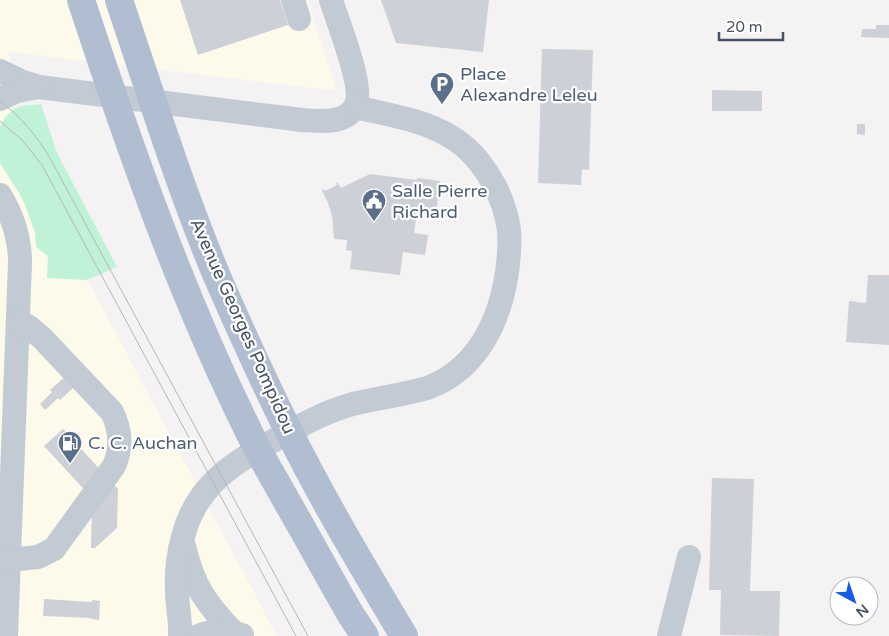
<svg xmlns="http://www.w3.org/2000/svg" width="889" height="636" viewBox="0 0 889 636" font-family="'Varela Round',sans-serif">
<rect width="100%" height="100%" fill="#f4f2f2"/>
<path fill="#fdfaec" d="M0,0H307L337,91L9,52L14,142L277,636H0Z"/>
<path fill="#c0f2d8" d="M41,104L57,153L117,267L87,280L47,278L48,256L36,247L35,232L25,205L19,193L0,163V127L5,117L14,109L22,106Z"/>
<g fill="#cdd0d6">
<path d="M180,0H280L288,25L198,55Z"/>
<path d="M381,0H489L483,52L396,43Z"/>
<path d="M876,25H889V38L861,37L862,29H876Z"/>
<path d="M542,49L593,50L589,170L582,169L581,185L538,183Z"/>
<path d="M712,90L762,91V111H712Z"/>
<path d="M857,124H865V135L857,134Z"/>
<path d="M370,174L417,180V178L440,181L436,214L417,212L414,233L428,235L425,255L403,252L400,275L350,269L352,251L346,250L347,240L334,239L332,216L328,203L322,190L324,189L325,191L337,185L336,183L337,182L341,188Z"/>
<path d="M868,275H889V345L846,342L849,301L866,303Z"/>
<path d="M66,376L75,386L60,400L58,398L45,410L40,404L52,392L50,390Z"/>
<path d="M63,429L118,489L117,528L95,548H91L92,498L44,446Z"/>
<path d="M712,478L754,479L750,591H780L779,636L720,635L721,590H709Z"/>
<path d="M44,599L92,602V600L100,601L99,620L91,619V618L43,616Z"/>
</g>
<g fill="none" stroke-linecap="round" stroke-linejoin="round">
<g stroke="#c2cad3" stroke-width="24">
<path d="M293,0L299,19"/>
<path d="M0,71L23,82L39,87L302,120C319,121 344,125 355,107C366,90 337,20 331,0"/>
<path d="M0,99L17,91L39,87"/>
<path d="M0,195C12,215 20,239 20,262L6,636"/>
<path d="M184,546C193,586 206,603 233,632"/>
<path d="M9,560L38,557L54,549L114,466C122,448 121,430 112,412L42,338L29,327L18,321"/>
<path d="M180,636C181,621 177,606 177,590C176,573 178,555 183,537C196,484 235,462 280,437C303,424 327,411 353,404C378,398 403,395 427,388C477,370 500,321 507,272C509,258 510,244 509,230C505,200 488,167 465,147C435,121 393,116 355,107"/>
<path d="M198,636C212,630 228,630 242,635"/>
<path d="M669,636L689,557"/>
</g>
<g stroke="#b1bed1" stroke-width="28">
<path d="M81,0C129,146 180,292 248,430C259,454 273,476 286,500C308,538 329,577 351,615L365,636"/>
<path d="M119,0C150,92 179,185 216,274C239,327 263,380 289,432C324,502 364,569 404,636"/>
</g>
<g stroke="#b3b6bc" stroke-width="1">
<path d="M0,101C21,117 38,137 51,160L308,636"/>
<path d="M0,121L23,141L42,165L296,636"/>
</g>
</g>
<defs>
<symbol id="parking-pin" viewBox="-11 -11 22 30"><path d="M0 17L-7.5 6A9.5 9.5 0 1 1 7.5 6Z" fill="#5c6f8a" stroke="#fff"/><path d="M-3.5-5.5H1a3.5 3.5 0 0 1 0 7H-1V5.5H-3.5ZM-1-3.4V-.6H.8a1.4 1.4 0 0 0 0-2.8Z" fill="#fff"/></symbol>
<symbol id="civic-pin" viewBox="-11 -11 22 30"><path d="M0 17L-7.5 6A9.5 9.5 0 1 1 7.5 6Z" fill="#5c6f8a" stroke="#fff"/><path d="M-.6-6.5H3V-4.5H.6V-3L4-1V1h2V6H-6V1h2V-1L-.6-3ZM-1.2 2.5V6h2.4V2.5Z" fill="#fff"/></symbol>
<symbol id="fuel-pin" viewBox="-11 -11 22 30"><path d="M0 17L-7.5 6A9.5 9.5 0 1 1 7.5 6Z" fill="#5c6f8a" stroke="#fff"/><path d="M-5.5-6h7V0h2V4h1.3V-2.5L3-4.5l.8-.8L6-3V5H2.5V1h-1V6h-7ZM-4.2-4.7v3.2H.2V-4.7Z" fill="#fff"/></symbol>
</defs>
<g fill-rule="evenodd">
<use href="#parking-pin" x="428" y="70" width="28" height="38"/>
<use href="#civic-pin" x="360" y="187" width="28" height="38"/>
<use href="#fuel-pin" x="56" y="429" width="28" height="38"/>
</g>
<g text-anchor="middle" stroke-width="4.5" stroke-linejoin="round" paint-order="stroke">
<g font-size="18" fill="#4e5e75" stroke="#fff" text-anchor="start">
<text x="460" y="80">Place<tspan x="460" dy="21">Alexandre Leleu</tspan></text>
<text x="392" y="197">Salle Pierre<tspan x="392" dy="21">Richard</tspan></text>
<text x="88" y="449">C. C. Auchan</text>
</g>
<g font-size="18" fill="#485260" stroke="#fff">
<text transform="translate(243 326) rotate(66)" y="6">Avenue Georges Pompidou</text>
</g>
</g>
<g transform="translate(854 601) rotate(140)"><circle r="24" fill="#ffffff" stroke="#b6babf"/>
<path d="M0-4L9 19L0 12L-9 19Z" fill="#125bed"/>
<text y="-8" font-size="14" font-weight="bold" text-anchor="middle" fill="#485260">N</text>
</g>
<path d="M719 32v8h64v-8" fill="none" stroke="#485260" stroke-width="2.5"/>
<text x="726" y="32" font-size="15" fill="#485260" stroke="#ffffff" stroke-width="4" paint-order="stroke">20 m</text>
</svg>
